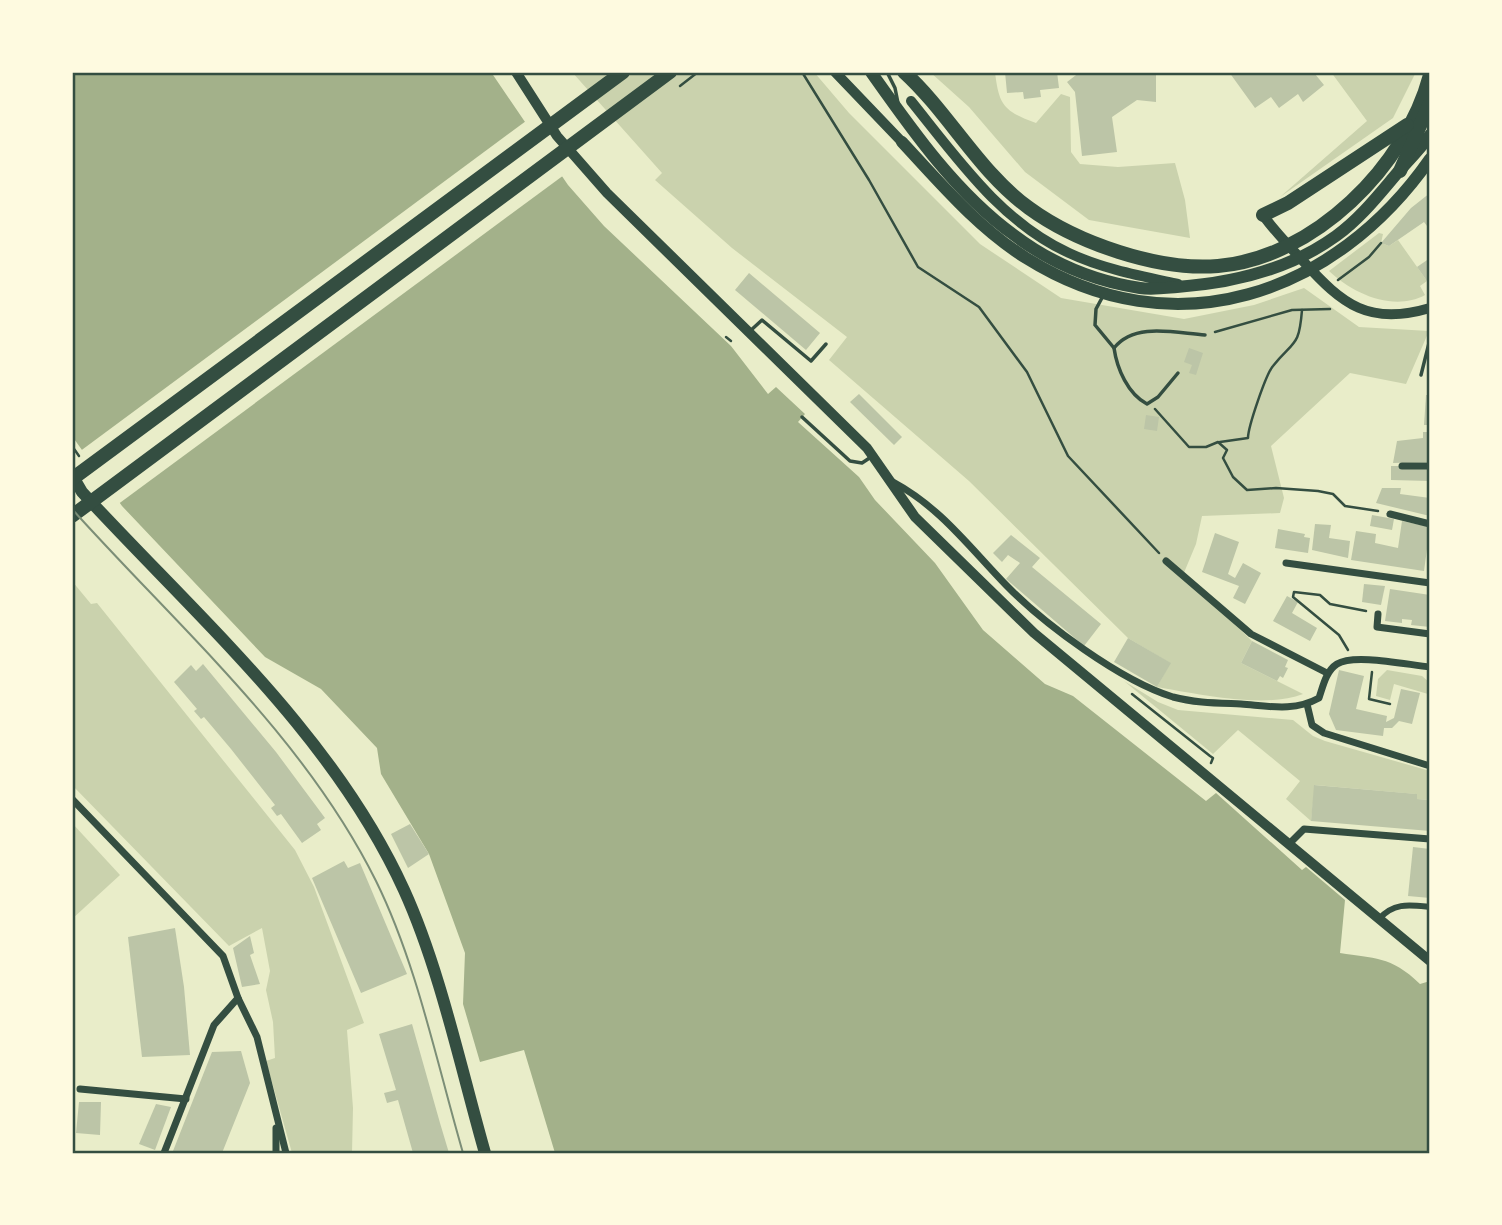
<svg xmlns="http://www.w3.org/2000/svg" width="1502" height="1225" viewBox="0 0 1502 1225" font-family="'Noto Sans',sans-serif">
<rect width="100%" height="100%" fill="#e9edc9"/>
<g fill="#cad2ad">
<path d="M572,72H814L849,113L980,244L1061,298L1184,319L1254,305L1304,288L1359,327L1429,331L1406,384L1350,373L1271,446L1284,498L1280,513L1202,516L1196,544L1183,575L1252,641L1241,663L1303,694C1265,709 1198,694 1157,687L1170,663L1128,638L969,481L829,360L847,337L732,248L655,180L662,173Z"/>
<path d="M930,72H995C999,106 1004,111 1036,123L1061,94L1070,97L1071,152L1080,164L1118,167L1175,163L1185,200L1190,238L1089,220L1025,172L969,107Z"/>
<path d="M1331,72H1416L1393,118L1280,197L1367,121Z"/>
<path d="M1379,233L1383,234L1381,243L1389,246L1398,240L1427,281L1420,286L1425,295C1394,312 1353,294 1329,271Z"/>
<path d="M72,581L91,604L97,603L295,850L314,887L364,1023L347,1030L353,1108L352,1153H292L266,1061L275,1058L273,1022L266,990L270,971L262,928L229,946L72,785Z"/>
<path d="M1387,670L1422,676L1430,683L1428,694L1394,684L1390,700L1376,696L1378,679Z"/>
<path d="M1124,681L1158,702L1178,710L1293,720L1313,736L1325,741L1430,771V800L1417,799L1416,794L1315,785L1311,821L1286,799L1300,781L1238,730L1213,754Z"/>
<path d="M72,823L120,875L72,919Z"/>
</g>
<path fill="#a3b18a" d="M72,72H491L568,185L604,226L731,346L768,394L776,387L805,414L798,422L859,477L875,500L935,563L983,630L1045,684L1073,696L1206,801L1216,793L1302,870L1306,867L1345,900L1340,953C1374,959 1390,955 1420,984L1430,981V1153H555L524,1050L480,1062L463,1004L465,953L429,854L381,774L377,748L321,689L265,657L122,506L72,436Z"/>
<path fill="#e9edc9" d="M526,121L564,175L117,505L79,452Z"/>
<g fill="#bcc5a7">
<path d="M1005,72H1057L1059,88L1040,90L1041,97L1024,99L1023,92L1007,93Z"/>
<path d="M1080,72H1156V102L1137,100L1112,117L1117,152L1082,156L1075,92L1067,82Z"/>
<path d="M1229,72H1317L1315,74L1324,85L1303,102L1298,94L1279,108L1271,97L1255,108Z"/>
<path d="M1430,193V230L1424,222L1389,246L1381,243L1411,208Z"/>
<path d="M1430,258V279L1427,281L1417,267Z"/>
<path d="M749,273L820,333L806,350L735,290Z"/>
<path d="M1189,348L1203,353L1196,375L1189,373L1192,365L1184,362Z"/>
<path d="M859,394L902,437L894,445L850,402Z"/>
<path d="M1426,395H1430V425H1424Z"/>
<path d="M1146,415L1159,417L1157,431L1144,429Z"/>
<path d="M1423,432H1430V462L1393,463L1397,441L1423,438Z"/>
<path d="M1391,466H1430V481L1391,480Z"/>
<path d="M1382,488H1401L1400,494L1430,498V516L1376,503Z"/>
<path d="M1372,515L1394,519L1392,530L1370,526Z"/>
<path d="M1402,521L1430,527L1424,571L1351,560L1356,531L1376,534L1375,543L1398,548Z"/>
<path d="M1315,524L1331,525L1329,538L1350,541L1348,558L1312,550Z"/>
<path d="M1278,529L1305,534L1304,537L1310,538L1308,553L1275,548Z"/>
<path d="M1215,533L1239,542L1228,574L1235,578L1243,563L1261,573L1245,604L1233,598L1239,586L1202,572Z"/>
<path d="M1011,535L1040,558L1032,567L1101,624L1084,646L1006,579L1020,563L1008,555L1002,562L993,553Z"/>
<path d="M1364,584L1385,586L1381,605L1362,602Z"/>
<path d="M1390,589L1430,595V627L1411,625L1412,620L1402,619V623L1385,621Z"/>
<path d="M1287,596L1298,602L1292,613L1317,628L1310,641L1273,621Z"/>
<path d="M1128,638L1171,663L1157,687L1114,662Z"/>
<path d="M1252,641L1288,660L1285,667L1288,668L1283,678L1280,676L1277,681L1241,663Z"/>
<path d="M203,664L276,752L325,818L317,824L321,830L302,843L281,814L277,816L271,808L275,805L231,749L204,717L201,719L194,711L197,709L174,682L191,665L196,671Z"/>
<path d="M1339,670L1364,676L1356,709L1387,716L1386,722L1394,718L1401,689L1420,693L1412,724L1399,721L1392,728H1384L1383,736L1336,730L1329,714Z"/>
<path d="M1314,785L1417,794V799L1430,800V831L1311,821Z"/>
<path d="M410,824L429,854L408,868L391,834Z"/>
<path d="M1413,847L1430,849V898L1408,896Z"/>
<path d="M344,861L348,868L360,863L407,974L361,993L312,878Z"/>
<path d="M175,928L184,987L190,1055L142,1057L128,937Z"/>
<path d="M250,936L254,953L250,955L260,984L242,987L233,948Z"/>
<path d="M412,1024L440,1123L449,1153H413L398,1100L387,1103L384,1093L396,1090L379,1034Z"/>
<path d="M241,1051L250,1083L222,1153L173,1151L212,1052Z"/>
<path d="M79,1102H101L100,1135L76,1133Z"/>
<path d="M156,1104L171,1107L155,1150L139,1144Z"/>
</g>
<g fill="none" stroke-linecap="round" stroke-linejoin="round">
<g stroke="#344e41" stroke-width="2.5">
<path d="M802,72L869,180L918,267L979,307L1027,372L1068,456L1159,553"/>
<path d="M680,86L698,72"/>
<path d="M1338,280L1369,257L1381,243"/>
<path d="M1215,332L1292,310L1330,309"/>
<path d="M726,337L731,341"/>
<path d="M1155,409L1189,447H1206L1218,442L1227,450L1223,458L1233,477L1247,490L1276,488L1318,491L1333,494L1345,506L1378,511"/>
<path d="M1220,442L1248,438C1248,427 1266,374 1273,366C1294,340 1299,348 1302,310"/>
<path d="M72,446L79,456"/>
<path d="M1348,650L1339,635L1293,597L1294,592L1320,595L1330,604L1366,611"/>
<path d="M1372,672L1369,699L1390,704"/>
<path d="M1132,694L1210,756L1213,758L1211,763"/>
</g>
<g stroke="#344e41" stroke-width="3.5">
<path d="M887,72L895,88L898,103"/>
<path d="M1103,296L1096,309L1095,325L1114,348"/>
<path d="M749,332L762,320L811,361L826,344"/>
<path d="M1178,373L1158,397L1147,404C1128,394 1117,369 1114,348C1135,322 1175,333 1205,335"/>
<path d="M1421,375L1430,339"/>
<path d="M802,417L850,461L862,463L871,457"/>
</g>
<path stroke="#344e41" stroke-width="6" d="M1379,919C1394,902 1410,905 1430,907"/>
<g stroke="#344e41" stroke-width="7">
<path d="M1402,466H1430"/>
<path d="M893,482C940,507 970,548 1006,585C1044,624 1121,681 1173,697C1195,703 1219,703 1241,704C1268,706 1294,712 1319,698C1323,686 1326,671 1337,664C1354,653 1408,665 1430,667"/>
<path d="M1390,514L1430,524"/>
<path d="M1166,561L1251,634L1327,673"/>
<path d="M1286,563L1430,583"/>
<path d="M1378,614L1377,627L1430,634"/>
<path d="M1307,704L1312,725L1324,733L1430,766"/>
<path d="M72,799L223,956L238,998L257,1037L286,1153"/>
<path d="M1290,843L1304,829L1430,839"/>
<path d="M80,1089L186,1099"/>
<path d="M276,1128V1153"/>
<path d="M164,1153L214,1025L238,998"/>
</g>
<g stroke="#344e41" stroke-width="10">
<path d="M835,72L902,142"/>
<path d="M911,101C957,158 1001,222 1069,253C1103,269 1141,276 1178,284"/>
<path d="M1263,215C1275,232 1289,246 1303,261C1343,305 1369,326 1430,308"/>
</g>
<path stroke="#344e41" stroke-width="10" d="M516,72L557,136L607,193L867,448L915,517L1034,633L1430,961"/>
<g stroke="#344e41" stroke-width="12">
<path d="M871,72C912,130 956,193 1014,235C1051,263 1094,281 1140,288C1152,290 1165,288 1177,287C1234,283 1289,270 1336,236C1361,218 1380,193 1399,171C1410,159 1421,148 1430,135"/>
<path d="M902,142C941,184 978,228 1026,258C1174,351 1335,295 1430,159"/>
<path d="M72,475L82,492C196,616 333,734 404,890C440,969 461,1069 485,1153"/>
</g>
<g stroke="#344e41" stroke-width="14">
<path d="M904,72C949,113 979,172 1029,208C1077,243 1158,271 1218,266C1314,258 1406,166 1430,75"/>
<path d="M1400,171L1430,103"/>
<path d="M1263,215L1288,203L1407,125"/>
<path d="M72,479L623,72"/>
<path d="M72,516L670,72"/>
</g>
<path stroke="#7c8e77" stroke-width="2" d="M72,509C178,627 304,736 376,881C417,964 437,1064 463,1153"/>
</g>
<rect width="1502" height="1225" fill="none" stroke="#fefae0" stroke-width="147"/>
<rect x="74" y="74" width="1354" height="1078" fill="none" stroke="#344e41" stroke-width="2.5"/>
</svg>
